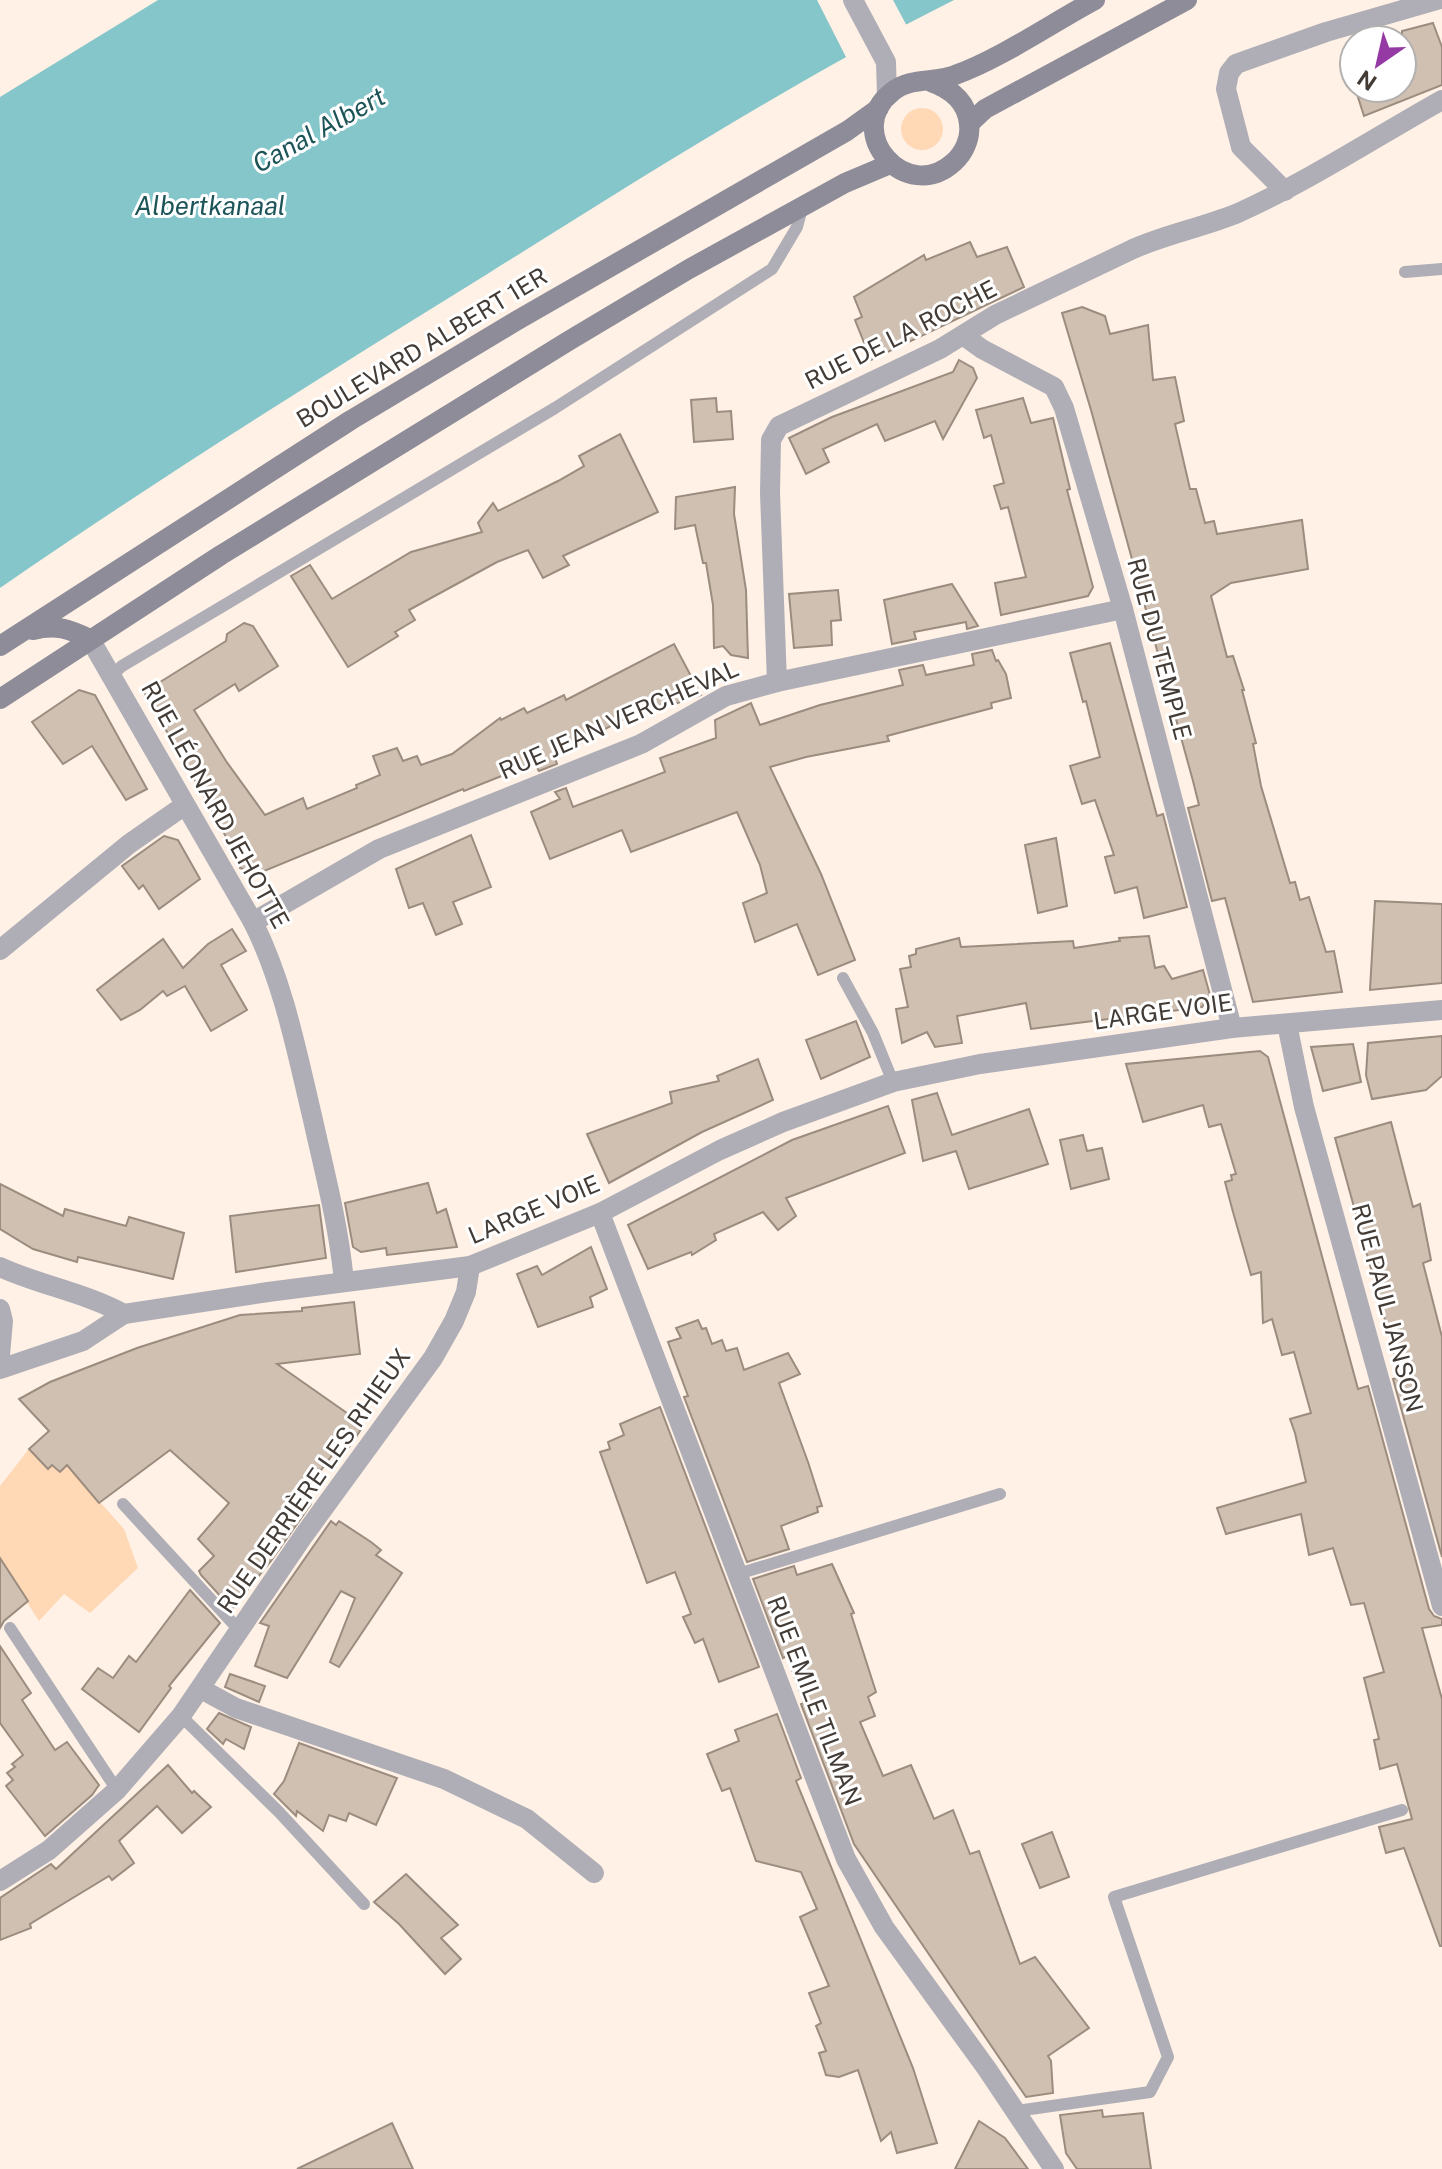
<svg xmlns="http://www.w3.org/2000/svg" width="1442" height="2169" viewBox="0 0 1442 2169" font-family="'Public Sans',sans-serif">
<rect width="100%" height="100%" fill="#fff1e5"/>
<g fill="#ffd8b6">
<circle cx="922" cy="129" r="21"/>
<path d="M29,1449L48,1469L52,1465L60,1472L67,1465L124,1529L138,1568L90,1613L64,1594L39,1621L0,1560V1486Z"/>
</g>
<path fill="#85c6cb" d="M158,0H954C793,81 641,178 489,273C324,375 159,478 0,588V97Z"/>
<path fill="#fff1e5" d="M817,0H893L908,28L848,61Z"/>
<g fill="#d0c0b2" stroke="#9b8c7f" stroke-width="2">
<path d="M1433,23L1442,47V85L1364,116L1355,88H1402V31Z"/>
<path d="M970,242L977,257L1007,247L1024,287L871,360L855,320L862,317L854,297L924,255L926,260Z"/>
<path d="M1082,307L1105,316L1110,334L1148,325L1153,380L1175,377L1184,421L1175,424L1190,489H1196L1205,523L1214,521L1217,534L1302,520L1308,569L1231,583L1211,596L1227,657L1233,656L1244,690H1242L1256,743L1253,744L1261,786L1290,883L1295,882L1300,900L1309,897L1326,952L1334,951L1342,992L1253,1002L1225,898L1212,901L1188,808L1199,805L1193,781L1091,410L1062,313Z"/>
<path d="M959,360L973,368L977,378L943,439L935,421L885,441L877,424L823,449L829,462L806,474L789,438L832,417L953,372Z"/>
<path d="M716,398L717,412L731,411L733,439L694,442L691,400Z"/>
<path d="M1023,398L1031,423L1053,418L1070,489L1067,490L1093,587L1088,596L1001,615L995,583L1026,577L1008,507L1001,509L994,486L1004,483L991,435L984,438L976,410Z"/>
<path d="M620,434L658,512L563,556L569,565L543,578L528,550L497,562L409,610L415,620L395,632L398,636L348,667L291,576L310,565L332,599L411,552L482,532L478,523L493,503L498,511L558,481L584,466L579,456Z"/>
<path d="M735,487L734,514L746,590L748,658L731,655L723,646L714,648L713,605L706,563H703L695,525L675,529L676,497Z"/>
<path d="M952,584L978,626L967,629L966,622L914,632L916,639L892,644L884,600Z"/>
<path d="M838,590L841,620L831,621L832,645L794,648L789,594Z"/>
<path d="M244,623L253,626L278,666L239,691L235,684L194,710L226,761L265,815L303,798L307,809L357,788L356,785L380,775L373,756L397,748L403,761L417,756L421,765L452,754L500,718L501,720L524,708L527,713L564,695L566,700L674,644L701,695L660,709L656,702L586,739L587,740L554,755L557,764L539,771L534,763L464,791L463,789L257,874L240,868V863L208,803L144,692L226,641L227,634Z"/>
<path d="M1110,643L1157,816L1163,814L1187,907L1144,918L1137,887L1115,893L1105,857L1114,855L1095,800L1082,804L1070,766L1100,757L1086,701L1083,702L1070,653Z"/>
<path d="M992,650L996,661L998,660L1006,674L1011,698L991,703L992,708L887,736L889,741L806,757L770,767L821,874L855,960L818,975L797,924L755,942L743,903L767,893L760,865L737,812L631,852L622,830L550,859L531,812L560,799L555,792L566,788L573,807L665,772L660,758L716,738L715,720L751,703L760,725L820,705L903,685L899,670L923,665L926,675L974,665L972,654Z"/>
<path d="M79,690L95,695L147,789L126,800L92,746L63,764L32,722Z"/>
<path d="M471,835L491,887L453,902L462,924L436,935L423,903L409,908L396,869Z"/>
<path d="M164,836L178,840L200,879L159,909L143,885L139,889L122,866Z"/>
<path d="M1056,838L1067,906L1038,913L1025,845Z"/>
<path d="M1375,901L1442,904V983L1370,990Z"/>
<path d="M232,929L246,951L221,965L247,1010L211,1031L185,986L167,996L163,991L140,1010L121,1020L97,990L163,939L183,968L208,944Z"/>
<path d="M1149,936L1155,968L1164,966L1172,979L1203,970L1210,995L1202,1007L1031,1029L1026,1003L957,1016L962,1043L935,1047L927,1032L902,1043L896,1009L908,1007L900,969L911,967L909,956L916,954V949L959,938L961,947L1073,941L1074,948L1120,941L1119,938Z"/>
<path d="M856,1021L870,1057L821,1079L806,1040Z"/>
<path d="M1442,1036V1076L1426,1090L1372,1099L1366,1075L1368,1043Z"/>
<path d="M1353,1044L1361,1082L1323,1091L1311,1047Z"/>
<path d="M1260,1051L1268,1057L1358,1389L1368,1386L1429,1609L1434,1616L1442,1619V1625L1422,1628L1442,1699V1946H1440L1404,1848L1386,1853L1379,1827L1412,1819L1397,1764L1380,1769L1374,1740L1379,1739L1364,1678L1384,1672L1364,1603L1351,1605L1333,1548L1309,1555L1301,1514L1226,1534L1217,1508L1306,1482L1295,1433L1290,1419L1311,1413L1294,1352L1282,1355L1272,1319L1263,1323L1261,1272L1251,1275L1233,1212L1225,1182L1232,1180L1231,1175L1236,1174L1221,1124L1209,1127L1203,1105L1143,1122L1126,1064Z"/>
<path d="M758,1059L773,1100L702,1132L609,1183L587,1134L672,1103L670,1092L719,1081L717,1076Z"/>
<path d="M937,1093L952,1135L1029,1109L1048,1164L969,1189L956,1151L923,1161L912,1100Z"/>
<path d="M888,1106L905,1153L786,1198L796,1216L778,1230L763,1212L714,1234L716,1240L692,1255L691,1252L648,1269L628,1225L792,1140Z"/>
<path d="M1391,1122L1413,1207L1420,1204L1431,1260L1423,1263L1442,1337V1557L1393,1379L1401,1377L1398,1367L1335,1138Z"/>
<path d="M1083,1135L1087,1151L1102,1148L1109,1179L1071,1189L1060,1140Z"/>
<path d="M428,1183L437,1213L446,1209L457,1247L387,1255L386,1248L361,1252L353,1247L345,1203Z"/>
<path d="M0,1184L63,1216L65,1209L126,1226L129,1217L184,1233L173,1279L78,1257L77,1262L33,1249L0,1229Z"/>
<path d="M319,1205L326,1258L236,1272L230,1216Z"/>
<path d="M591,1247L607,1289L590,1297L593,1307L538,1327L517,1274L537,1266L542,1275Z"/>
<path d="M354,1302L360,1354L277,1364L364,1425L343,1456L336,1450L302,1496L311,1504L271,1561L232,1609L201,1575L199,1571L214,1556L198,1539L229,1503L170,1450L99,1503L67,1465L60,1472L52,1465L48,1469L29,1449L49,1431L19,1399L50,1382L137,1348L240,1315L302,1311V1308Z"/>
<path d="M698,1320L702,1329L706,1328L712,1344L722,1340L726,1351L737,1348L744,1370L788,1353L800,1374L779,1383L808,1462L822,1506L817,1507L818,1512L781,1526L789,1549L747,1562L684,1397L688,1396L668,1342L681,1338L676,1328Z"/>
<path d="M660,1407L759,1667L719,1682L703,1639L695,1643L683,1617L691,1614L675,1572L647,1583L600,1452L610,1449L608,1442L624,1435L620,1424Z"/>
<path d="M331,1521L336,1525L339,1521L371,1542L381,1550L376,1555L402,1573L339,1667L330,1662L355,1598L341,1591L287,1678L255,1666L269,1626L260,1623Z"/>
<path d="M0,1558L28,1601L4,1621L0,1628Z"/>
<path d="M832,1564L854,1613L851,1614L876,1692L868,1697L875,1716L860,1722L883,1776L911,1765L934,1819L953,1810L970,1854L979,1851L1020,1964L1035,1957L1089,2028L1048,2056L1051,2061L1053,2093L1026,2097L854,1844L801,1704L804,1703L787,1656L783,1658L753,1579L794,1566L797,1575Z"/>
<path d="M190,1590L220,1623L169,1686L171,1688L139,1732L82,1689L98,1668L113,1678L129,1656L136,1662Z"/>
<path d="M0,1646L31,1693L22,1700L55,1750L67,1742L99,1785L92,1795L45,1836L6,1786L13,1780L7,1773L15,1767L12,1764L23,1755L0,1723Z"/>
<path d="M230,1674L265,1686L259,1702L225,1687Z"/>
<path d="M219,1713L251,1727L244,1749L226,1739L223,1744L207,1729Z"/>
<path d="M777,1714L801,1778L796,1781L913,2068L937,2143L897,2153L891,2132L881,2141L858,2070L839,2077L826,2075L819,2053L826,2051L816,2026L821,2023L809,1993L829,1986L800,1917L817,1909L801,1872L756,1861L730,1788L722,1791L707,1754L739,1741L735,1730Z"/>
<path d="M299,1743L397,1778L376,1825L349,1813L346,1821L329,1815L323,1831L297,1811L296,1816L274,1794L284,1781Z"/>
<path d="M168,1765L192,1793L194,1791L211,1807L182,1833L157,1806L119,1841L134,1863L112,1880L109,1876L30,1924L31,1928L0,1940V1898L51,1864L56,1869Z"/>
<path d="M1052,1832L1069,1877L1040,1888L1022,1844Z"/>
<path d="M406,1874L458,1925L441,1938L461,1959L445,1974L399,1924L374,1902Z"/>
<path d="M1102,2110L1103,2117L1143,2113L1151,2169H1077L1066,2153L1060,2115Z"/>
<path d="M979,2121L1005,2138L1028,2169H955Z"/>
<path d="M392,2123L413,2169H297Z"/>
</g>
<g fill="none" stroke-linecap="round" stroke-linejoin="round">
<g stroke="#afaeb6" stroke-width="12">
<path d="M1405,272L1442,269"/>
<path d="M112,675L122,666L555,408L772,269L797,227L802,208"/>
<path d="M843,978L873,1033L893,1082"/>
<path d="M123,1504L240,1631"/>
<path d="M738,1574L1000,1494"/>
<path d="M10,1628L117,1790"/>
<path d="M181,1716L279,1812L364,1904"/>
<path d="M1016,2111L1150,2092L1168,2057L1114,1897L1402,1810"/>
</g>
<g stroke="#afaeb6" stroke-width="20">
<path d="M1285,191L1241,147L1226,89L1229,73L1236,64L1326,32L1437,0"/>
<path d="M964,336L982,349L1054,387L1064,408L1123,609L1232,1028"/>
<path d="M90,639L253,922C284,984 297,1053 313,1120C325,1174 339,1227 344,1282"/>
<path d="M777,682L770,493L771,440L779,426L940,349L995,315L1133,249C1167,234 1204,227 1238,213C1309,181 1374,138 1442,100"/>
<path d="M253,922L379,849L641,744L726,696L777,682L1123,609"/>
<path d="M0,950L129,844L185,805"/>
<path d="M1287,1024L1304,1107L1442,1606"/>
<path d="M600,1213L846,1859L884,1927L987,2069L1054,2169"/>
<path d="M0,1267C42,1286 83,1292 124,1314L83,1341L0,1369"/>
<path d="M0,1309L3,1321L0,1355"/>
<path d="M201,1689L236,1708L444,1779L527,1819L594,1873"/>
<path d="M0,1881L49,1850L117,1790L181,1716L304,1535L433,1358L454,1321L466,1292L470,1266"/>
</g>
<g stroke="#afaeb6" stroke-width="20">
<path d="M853,0L886,62L887,96"/>
<path d="M124,1314L268,1292L470,1266L600,1213L720,1150L783,1122L893,1082L980,1064L1232,1028L1442,1010"/>
</g>
<g stroke="#8d8c98" stroke-width="20">
<path d="M931,82C951,89 967,101 969,124C971,138 964,153 954,162C906,206 842,131 892,92C910,77 934,83 955,75C1000,59 1052,23 1095,0"/>
<path d="M969,124L985,109L1187,0"/>
<path d="M33,630C56,624 69,629 90,639"/>
<path d="M0,646L351,420L516,321L847,131L879,108"/>
<path d="M0,699L221,555L570,340L689,269L845,183L890,164"/>
</g>
</g>
<g text-anchor="middle" stroke-width="6" stroke-linejoin="round" paint-order="stroke">
<g font-size="24" fill="#423b36" stroke="#fff">
<text transform="translate(901 335) rotate(-27)" y="8">RUE DE LA ROCHE</text>
<text transform="translate(422 348) rotate(-31)" y="8">BOULEVARD ALBERT 1ER</text>
<text transform="translate(1159 649) rotate(75)" y="8">RUE DU TEMPLE</text>
<text transform="translate(619 720) rotate(-24)" y="8">RUE JEAN VERCHEVAL</text>
<text transform="translate(215 805) rotate(61)" y="8">RUE LÉONARD JEHOTTE</text>
<text transform="translate(1163 1012) rotate(-8)" y="8">LARGE VOIE</text>
<text transform="translate(534 1210) rotate(-23)" y="8">LARGE VOIE</text>
<text transform="translate(1387 1308) rotate(75)" y="8">RUE PAUL JANSON</text>
<text transform="translate(314 1481) rotate(-55)" y="8">RUE DERRIÈRE LES RHIEUX</text>
<text transform="translate(814 1701) rotate(69)" y="8">RUE EMILE TILMAN</text>
</g>
<g font-size="26" font-style="italic" fill="#1c5458" stroke="#fff">
<text transform="translate(319 130) rotate(-29)" y="9">Canal Albert</text>
<text x="210" y="215">Albertkanaal</text>
</g>
</g>
<g transform="translate(1378 64) rotate(214)"><circle r="38" fill="#ffffff" stroke="#b3b1af" stroke-width="2"/>
<path d="M0-6L14 30L0 20L-14 30Z" fill="#953aa4"/>
<text y="-12" font-size="22" font-weight="bold" text-anchor="middle" fill="#423b36">N</text>
</g>
</svg>
